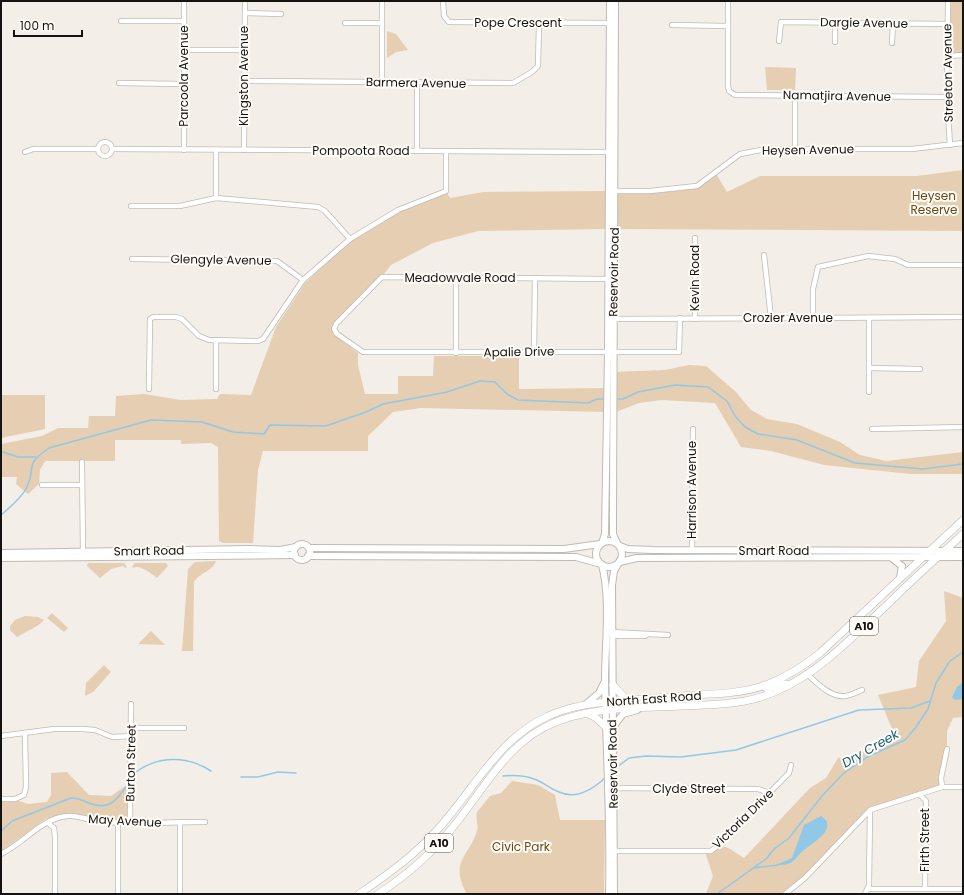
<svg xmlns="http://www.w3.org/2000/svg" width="964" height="895" viewBox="0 0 964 895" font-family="Poppins,sans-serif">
<rect width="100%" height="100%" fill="#f3eee8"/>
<g fill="#e5ceb1">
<path d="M949,1H963V55L948,56Z"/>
<path d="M387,31L396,34L408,50L396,52L387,58Z"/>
<path d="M765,67L796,68L795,90H767Z"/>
<path d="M963,170V231L615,229V191L697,186L715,172L727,192L760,176H917Z"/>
<path d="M446,191L450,198L483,192L608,191L607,229L478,231L433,243L391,265L380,279L334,329L333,334L358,353V365L365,394H398V376H433L434,356H519V389L608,388L607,412L421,408L393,412L368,436V451H263L258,470L253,543H223L219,541L218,447L211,443L181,444V440H115V461H45L40,470L39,484L28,494L16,484L17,477H1V444L42,436L58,428H88L89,416H115L116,396L144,394L181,400L217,399L220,394L251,395L276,327L305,283L350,241L398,210Z"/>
<path d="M689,365L706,366L736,392L751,410L767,419L797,424L840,442L860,455L886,461L963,452V474H911L824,465L771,451L741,447L715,403L662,400L639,403L613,413V372L665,370Z"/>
<path d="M1,395H45V429L1,438Z"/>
<path d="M216,561C212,572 200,572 194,582L193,651H182L188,569L195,562Z"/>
<path d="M88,563H124L127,567L125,568L123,566L111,569L100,578L87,566Z"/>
<path d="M135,563H166L168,566L157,578C151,573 139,564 133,568L132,566Z"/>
<path d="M944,591L963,598V717L953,718L947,731V749L942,787L874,808L816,867L785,894H706L713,876L705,852C725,841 726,847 744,858L810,788L826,778L838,758L852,757L895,736L878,695L916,687L919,661L946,621Z"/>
<path d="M52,613L68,628L64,632L47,618Z"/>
<path d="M25,616L38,617L44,620C37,628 26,631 17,637L10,630V626L15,620Z"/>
<path d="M151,631L165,645L138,644Z"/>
<path d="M104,665L111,672L93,692L85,696L86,683Z"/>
<path d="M67,772L89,795L111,796L128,784L127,817L123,820L92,819L73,813L63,814L46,819L1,851V802L19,801L28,804L47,802L51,795V773Z"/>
<path d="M512,781L538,785L555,795L560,820H605L604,894L466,893C450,861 468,858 477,831C479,825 475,818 477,812L490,796L501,793Z"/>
</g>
<g fill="#90c9e7">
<path d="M963,682V699L955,700L952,697L957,687Z"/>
<path d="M821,816C840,828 812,843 803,851C799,854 796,859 792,862C787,865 782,865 776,865L792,858L804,825Z"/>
</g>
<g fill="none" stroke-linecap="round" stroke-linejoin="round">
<g stroke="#90c9e7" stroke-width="1.5">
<path d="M615,399H623L638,392L675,385L708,387L727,401L735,416L745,427L758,434L797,440L855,463L923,469L963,464"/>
<path d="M3,452L18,457H36"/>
<path d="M1,515C10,507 22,498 27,487C37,465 23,466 49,448L151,420L202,422L233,432L264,434L270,425L326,426L366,412L383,404L447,392L480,381L495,382L507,394L518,400L588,403L597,399H606"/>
<path d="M617,767L629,758L646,756L681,757L736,750L859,710L911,708L930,701"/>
<path d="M136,772C159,755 188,756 211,771"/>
<path d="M503,776C514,775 524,775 534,779C543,782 551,789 559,792C576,800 593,789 605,778"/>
<path d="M241,777H258L278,772L296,773"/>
<path d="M1,831L12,821L71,798C79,797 82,801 89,803C108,811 116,801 126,787"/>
<path d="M753,868L778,865"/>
<path d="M717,894L766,859L774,849L789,838L822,796L844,773L869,756L905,740L916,727L928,709L936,683L950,661L963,652"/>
</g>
<defs>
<g id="minor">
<path d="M443,1L444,16L449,22L610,23"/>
<path d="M728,1V86L729,91L735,95L947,97"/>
<path d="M948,1L947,97L950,145"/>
<path d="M245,13L281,14"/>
<path d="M121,21H184"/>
<path d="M345,23H382"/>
<path d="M672,25L728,26"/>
<path d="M779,41L781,22L947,24"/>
<path d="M835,42V22"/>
<path d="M892,43L893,23"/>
<path d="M184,50H244"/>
<path d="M948,56L963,55"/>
<path d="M245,81L513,83L532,72L538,66L539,23"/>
<path d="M382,82V1"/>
<path d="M119,83L184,84"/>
<path d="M795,95V149"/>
<circle cx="105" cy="149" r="7"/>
<path d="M112,149L610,152"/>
<path d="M184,150V1"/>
<path d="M244,150L245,1"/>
<path d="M417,151V83"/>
<path d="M25,152L33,149H98"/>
<path d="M615,191H650L697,186L740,154L766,149H912L963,143"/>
<path d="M216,198V150"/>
<path d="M131,206H180L216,198L318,207L325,211L350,239"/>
<path d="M764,255L771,318"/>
<path d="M132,259L277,261L303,280"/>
<path d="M609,279L382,277L336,324L334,329L337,334L363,352H679L680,318"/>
<path d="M813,318V289L818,267L868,256L895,259L908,265H963"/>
<path d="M613,319L963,317"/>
<path d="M695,319V238"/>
<path d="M534,352L535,278"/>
<path d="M456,353V278"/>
<path d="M869,368L920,369"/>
<path d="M149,389L150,319L153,317H176L182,319L199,336L209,340L258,341L263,339L303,280L350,239L398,210L446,191V151"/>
<path d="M216,389V341"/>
<path d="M869,392V318"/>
<path d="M872,429L963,427"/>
<path d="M82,462L83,554"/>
<path d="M42,485H82"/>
<path d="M692,551L693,429"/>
<path d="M612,632L668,635"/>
<path d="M612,636H645L648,634"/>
<path d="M807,674C818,684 831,698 846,696C851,695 857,692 862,690"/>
<path d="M132,728H184"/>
<path d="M1,736L54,729H83L95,730L112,737L132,736"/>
<path d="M942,787L941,778L947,749"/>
<path d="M610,788L758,789L770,793"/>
<path d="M919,794L926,801L925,889"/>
<path d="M1,799H15L24,795L26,787L25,733"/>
<path d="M130,822L131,704"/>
<path d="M48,823L54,828L55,837V894"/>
<path d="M180,823V894"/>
<path d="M612,851H711L716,847L789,773L791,765"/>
<path d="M1,854C22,844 39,822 61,817C75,813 89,821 103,822C137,824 171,822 205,822"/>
<path d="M868,889H963"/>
<path d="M118,894V823"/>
<path d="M785,894L805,878L870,810L942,787H963"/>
<path d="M865,894L869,885L870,810"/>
</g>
<g id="major">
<path d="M615,1C614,172 614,342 613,513V534L617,543"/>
<circle cx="609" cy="554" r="13"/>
<path d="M602,543L605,534L608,351L610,1"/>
<circle cx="302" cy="552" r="8"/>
<path d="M620,546L628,549L653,550L963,551"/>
<path d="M309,548L564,549L600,544"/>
<path d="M1,553L249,549L280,550L296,547"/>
<path d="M308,556L576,557L601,564"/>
<path d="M1,558L295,555"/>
<path d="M893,559L902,566L900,578"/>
<path d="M620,562L637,558L963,557"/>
<path d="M602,565C611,599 605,645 605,680C606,752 611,823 609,894"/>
<path d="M586,704L599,693L604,683"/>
<path d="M613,727L623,714L637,710"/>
<path d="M614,894L612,585L614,571L618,564"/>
</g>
<g id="highway">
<path d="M613,685L627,700"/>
<path d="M764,685L767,689L786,684"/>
<path d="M588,714L595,717L606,727"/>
<path d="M359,894C387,875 415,855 438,829C473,791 497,740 546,717C569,706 593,703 619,701C644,699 669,697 694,695C718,694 743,693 766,685C786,677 804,666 820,653L963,520"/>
<path d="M378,894C406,876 432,853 453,827C482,792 504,748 545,727C601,698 683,712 745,701C804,690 847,642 889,603C913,579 938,557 963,534"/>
</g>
</defs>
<use href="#minor" stroke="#bfbab4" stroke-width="6"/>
<use href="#major" stroke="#bfbab4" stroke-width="8"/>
<use href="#highway" stroke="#bfbab4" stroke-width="8"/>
<use href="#minor" stroke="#fff" stroke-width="4.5"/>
<use href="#major" stroke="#fff" stroke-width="6"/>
<use href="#highway" stroke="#fff" stroke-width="7"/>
</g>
<g text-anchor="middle" stroke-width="4" stroke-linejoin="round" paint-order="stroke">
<g fill="#fffcf8" stroke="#5b5956" stroke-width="1">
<rect x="850" y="617" width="28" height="18" rx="3"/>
<rect x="425" y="834" width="28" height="18" rx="3"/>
</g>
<g font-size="11" font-weight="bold" fill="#151311">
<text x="864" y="630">A10</text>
<text x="439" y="847">A10</text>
</g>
<g font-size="12" fill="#151311" stroke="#fffcf8">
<text x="518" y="27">Pope Crescent</text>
<text transform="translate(864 23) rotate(1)" y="4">Dargie Avenue</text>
<text transform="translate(948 73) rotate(-91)" y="4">Streeton Avenue</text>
<text transform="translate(184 76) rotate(-90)" y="4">Parcoola Avenue</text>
<text transform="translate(244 76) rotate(-90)" y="4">Kingston Avenue</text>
<text transform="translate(416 83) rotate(1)" y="4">Barmera Avenue</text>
<text transform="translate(837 96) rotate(1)" y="4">Namatjira Avenue</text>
<text transform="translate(808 150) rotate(-1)" y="4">Heysen Avenue</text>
<text x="361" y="155">Pompoota Road</text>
<text transform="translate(221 260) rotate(1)" y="4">Glengyle Avenue</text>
<text transform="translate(614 272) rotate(-89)" y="4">Reservoir Road</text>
<text x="460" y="282">Meadowvale Road</text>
<text transform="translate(695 278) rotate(-90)" y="4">Kevin Road</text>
<text x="788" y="322">Crozier Avenue</text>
<text transform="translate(519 352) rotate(-1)" y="4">Apalie Drive</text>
<text transform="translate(692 490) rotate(-90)" y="4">Harrison Avenue</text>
<text transform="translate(149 551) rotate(-1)" y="4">Smart Road</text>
<text x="774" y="555">Smart Road</text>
<text transform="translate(654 699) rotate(-4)" y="4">North East Road</text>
<text transform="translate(131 763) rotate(-89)" y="4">Burton Street</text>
<text transform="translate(613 764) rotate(-91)" y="4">Reservoir Road</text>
<text x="689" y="793">Clyde Street</text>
<text transform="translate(743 819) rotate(-44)" y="4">Victoria Drive</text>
<text transform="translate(125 821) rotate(3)" y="4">May Avenue</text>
<text transform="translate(925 840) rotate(-90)" y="4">Firth Street</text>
</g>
<g font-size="12" fill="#6c4914" stroke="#fffcf8">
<text x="934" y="200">Heysen<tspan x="934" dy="14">Reserve</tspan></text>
<text x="521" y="851">Civic Park</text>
</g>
<g font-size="13" font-style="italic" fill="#195e7c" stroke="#fffcf8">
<text transform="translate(870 748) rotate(-30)" y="5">Dry Creek</text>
</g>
</g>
<rect width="964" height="895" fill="none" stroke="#151311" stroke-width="4"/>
<path d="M14 30v6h68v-6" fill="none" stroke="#151311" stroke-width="2"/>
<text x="20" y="30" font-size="12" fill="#151311" stroke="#fffcf8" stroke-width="3" paint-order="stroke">100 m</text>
</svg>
